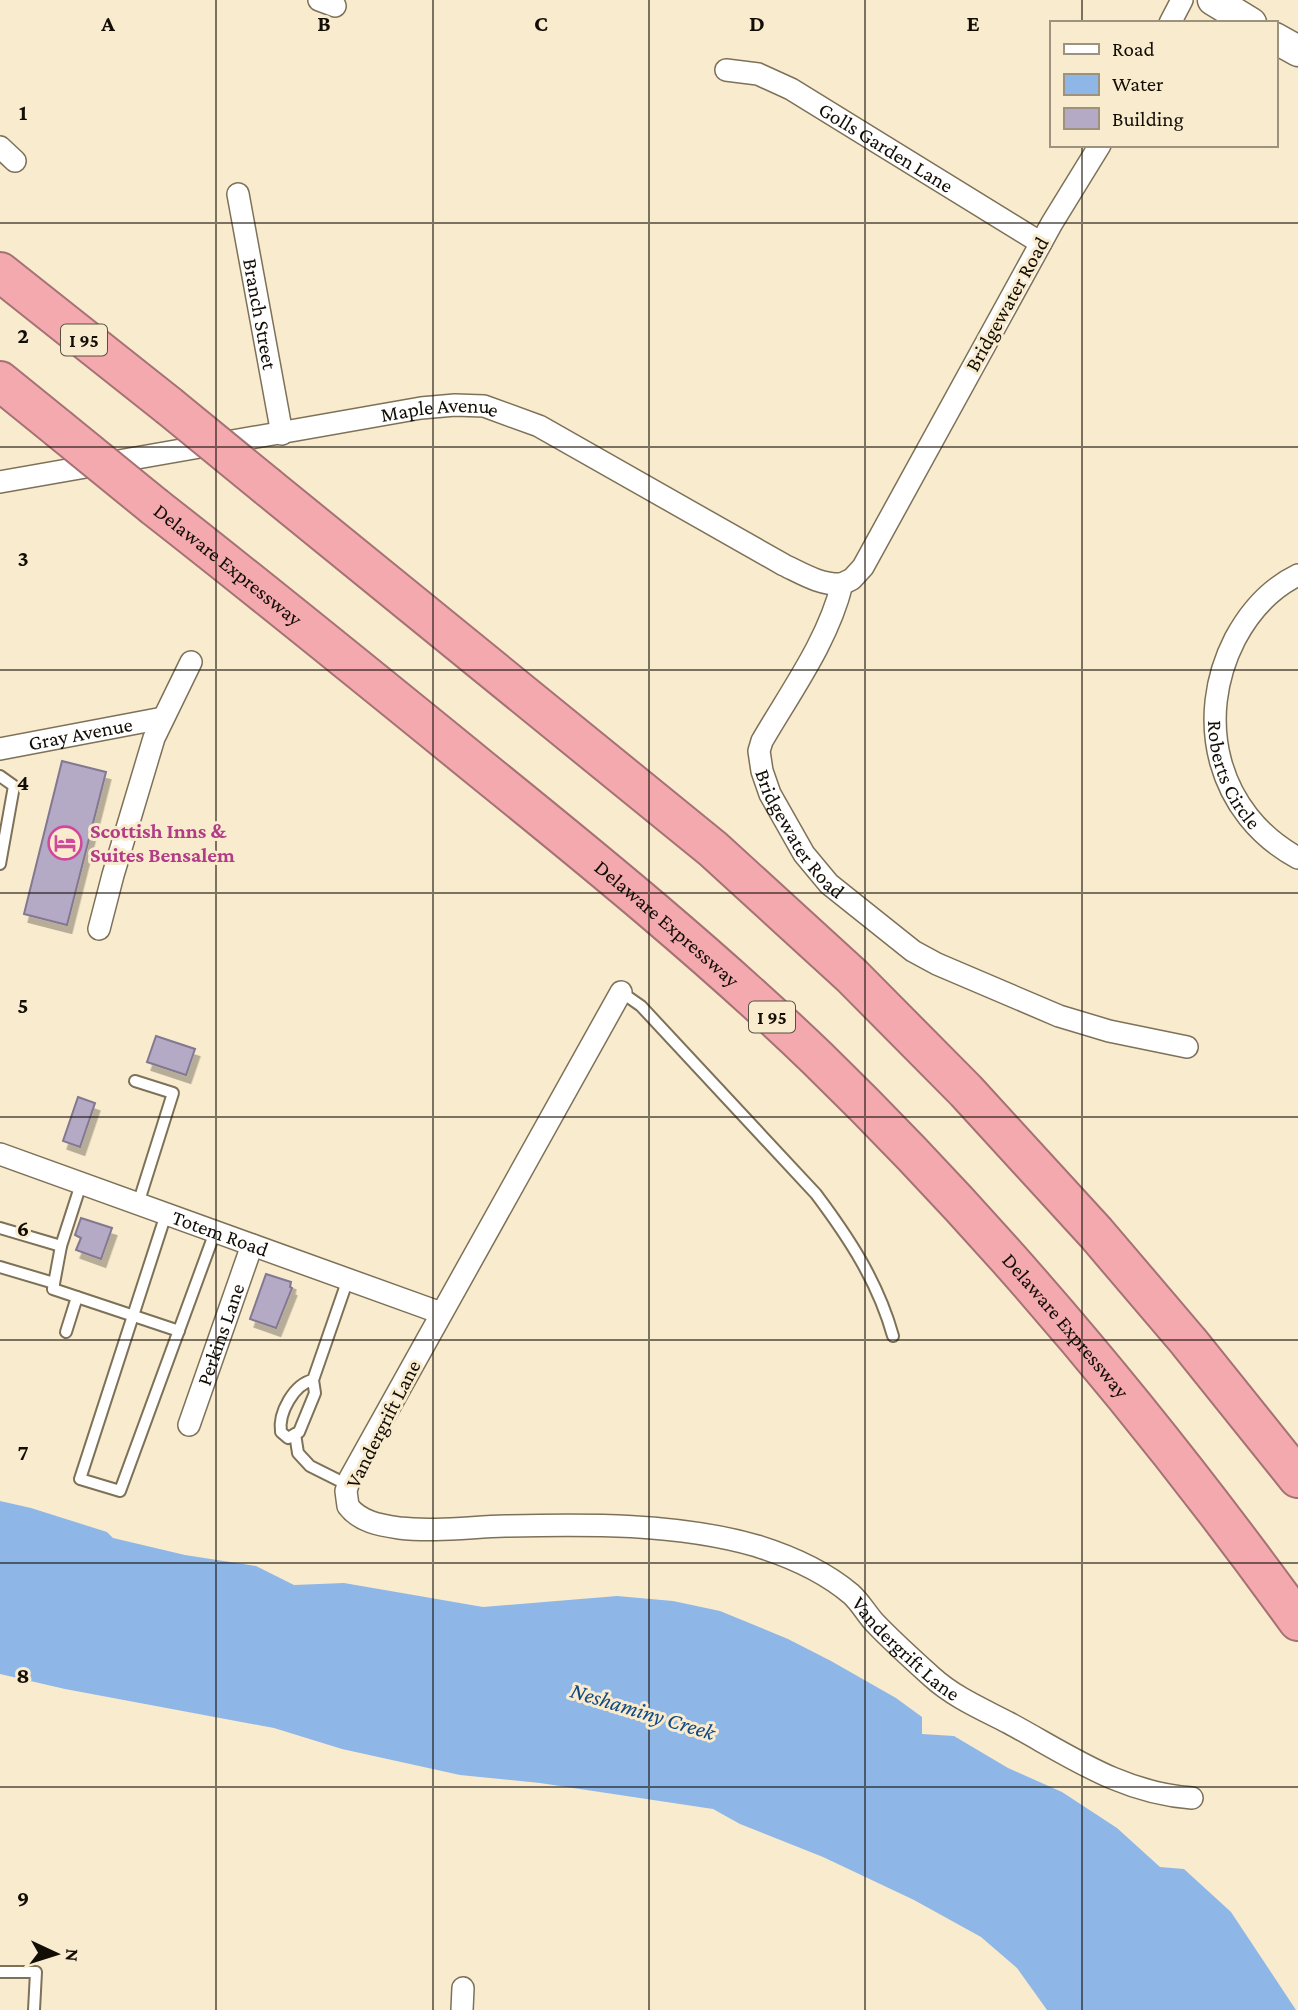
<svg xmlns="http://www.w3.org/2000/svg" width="1298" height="2010" viewBox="0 0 1298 2010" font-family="'Crimson Pro',serif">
<defs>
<filter id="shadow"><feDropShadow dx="4.5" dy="8" stdDeviation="0" flood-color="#0004"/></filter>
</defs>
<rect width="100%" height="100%" fill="#f9ebce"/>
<path fill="#8eb7e8" d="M0,1501L31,1508L107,1532L113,1538L185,1555L256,1566L294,1585L344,1583L483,1607L617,1596L673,1601L720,1611L788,1639L831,1661L896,1698L922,1717V1734L954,1736L1008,1768L1062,1792L1117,1828L1160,1867L1184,1869L1231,1912L1296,2010H1047L1017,1968L981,1937L914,1900L823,1857L740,1824L713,1809L540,1783L460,1775L342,1749L274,1728L65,1689L0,1674Z"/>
<g fill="#b4aac5" stroke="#827892" stroke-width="2" filter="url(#shadow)">
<path d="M62,761L106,772L67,925L24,914Z"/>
<path d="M156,1036L195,1049L186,1075L147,1062Z"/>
<path d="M78,1097L95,1103L80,1147L63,1141Z"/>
<path d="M81,1218L112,1228L101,1259L76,1250L81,1238L75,1235Z"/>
<path d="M266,1274L291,1282L290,1287L292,1288L276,1328L250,1319Z"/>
</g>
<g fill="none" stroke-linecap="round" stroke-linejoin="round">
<defs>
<g id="lane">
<path d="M0,776L14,786L0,864"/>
<path d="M621,992L641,1006L816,1194C849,1238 878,1282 893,1336"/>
<path d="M135,1081L173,1093L138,1204"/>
<path d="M81,1184L61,1246L53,1289L179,1331"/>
<path d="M166,1214L80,1479L120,1491L215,1232"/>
<path d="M0,1228L61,1246"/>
<path d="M0,1267L54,1283"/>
<path d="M66,1332L77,1297"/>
<path d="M313,1380C294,1384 278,1413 281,1432L288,1438L299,1432L315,1393L313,1380L348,1279"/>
<path d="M295,1434L298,1453L310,1466L348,1485"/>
<path d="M0,1972H36L34,2010"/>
</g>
<g id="street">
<path d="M319,0L335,6"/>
<path d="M1170,23L1182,0"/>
<path id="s1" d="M726,70L758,74L791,89L1041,243"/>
<path id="s2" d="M1100,145L1052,223L863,567L852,579L842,584C828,641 791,691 762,741L759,751L762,771L770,794L804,854L829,884L913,951L937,964L1059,1016L1109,1031L1187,1047"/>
<path d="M0,147L15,161"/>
<path id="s3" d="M238,194L282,434"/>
<path id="s4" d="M0,482L421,408L455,405L484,406L539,426L784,565C803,574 820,585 842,584"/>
<path id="s5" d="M1298,575C1269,589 1250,611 1235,639C1194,719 1217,814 1298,858"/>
<path id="s6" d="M0,749L163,718"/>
<path d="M99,929L113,875L154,738L191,662"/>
<path id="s7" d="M621,992L350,1478L346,1491L348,1506C360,1522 380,1525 399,1528C434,1532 470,1527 505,1526C587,1524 677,1523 757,1546C789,1556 825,1572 851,1594C860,1602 866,1613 874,1622C892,1641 912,1659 932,1677C954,1697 982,1709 1009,1723C1070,1756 1121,1793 1192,1798"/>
<path id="s8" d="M0,1154L441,1313"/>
<path id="s9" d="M189,1425L252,1245"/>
<path d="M462,2010L463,1988"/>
</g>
<g id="secondary">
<path d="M1213,0L1251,23"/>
<path d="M1275,38L1298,51"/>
</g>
<g id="highway">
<path d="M0,272L169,406"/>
<path d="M0,381L58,428"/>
<path d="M268,487L713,849L852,976L966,1091L1096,1233L1188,1341L1298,1478"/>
<path id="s10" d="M155,507C265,593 373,681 481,769C596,862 711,956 817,1058C993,1229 1154,1422 1298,1621"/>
</g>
</defs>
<use href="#lane" stroke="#7d7158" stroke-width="14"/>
<use href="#street" stroke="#7d7158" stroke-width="24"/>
<use href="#secondary" stroke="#7d7158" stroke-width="33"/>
<use href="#highway" stroke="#a57274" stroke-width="42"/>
<use href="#lane" stroke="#fff" stroke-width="10"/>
<use href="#street" stroke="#fff" stroke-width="21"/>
<use href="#secondary" stroke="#fff" stroke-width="30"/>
<use href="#highway" stroke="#f4a9af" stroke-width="38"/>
<defs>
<g id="highway-bridge">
<path d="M169,406L268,487"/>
<path d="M58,428L155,507"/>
</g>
</defs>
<use href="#highway-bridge" stroke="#a57274" stroke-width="42" stroke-linecap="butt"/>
<use href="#highway-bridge" stroke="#f4a9af" stroke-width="38"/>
</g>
<path fill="none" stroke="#120d05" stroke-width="2" stroke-opacity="0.55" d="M216,0V2010M433,0V2010M649,0V2010M865,0V2010M1082,0V23M1082,145V2010M0,223H1298M0,447H1298M0,670H1298M0,893H1298M0,1117H1298M0,1340H1298M0,1563H1298M0,1787H1298"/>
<defs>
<symbol id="hotel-ring" viewBox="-11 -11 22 22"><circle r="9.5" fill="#f9ebce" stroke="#d1479c" stroke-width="1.5"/><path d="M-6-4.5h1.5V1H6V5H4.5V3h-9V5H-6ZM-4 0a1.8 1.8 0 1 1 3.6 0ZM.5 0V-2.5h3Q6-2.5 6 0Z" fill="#d1479c"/></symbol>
</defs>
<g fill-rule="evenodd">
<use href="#hotel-ring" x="46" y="824" width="38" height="38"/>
</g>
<g text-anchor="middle" stroke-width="6" stroke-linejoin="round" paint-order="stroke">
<g fill="#f9ebce" stroke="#575041" stroke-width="2">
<rect x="61" y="324.5" width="46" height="31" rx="5"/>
<rect x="749" y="1001.5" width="46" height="31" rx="5"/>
</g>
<g font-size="19" font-weight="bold" fill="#120d05">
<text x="84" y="347">I 95</text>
<text x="772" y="1024">I 95</text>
</g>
<g font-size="21" fill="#120d05" stroke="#f9ebce">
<text dy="7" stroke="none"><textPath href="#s1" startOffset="180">Golls Garden Lane</textPath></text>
<text transform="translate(1007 304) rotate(-61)" y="7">Bridgewater Road</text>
<text dy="7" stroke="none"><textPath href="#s3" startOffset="122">Branch Street</textPath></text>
<text dy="7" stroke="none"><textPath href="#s4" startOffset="446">Maple Avenue</textPath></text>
<text dy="7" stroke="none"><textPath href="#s10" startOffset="93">Delaware Expressway</textPath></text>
<text dy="7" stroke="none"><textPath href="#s6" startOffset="82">Gray Avenue</textPath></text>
<text dy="7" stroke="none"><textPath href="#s5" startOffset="234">Roberts Circle</textPath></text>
<text dy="7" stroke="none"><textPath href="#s2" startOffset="793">Bridgewater Road</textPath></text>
<text dy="7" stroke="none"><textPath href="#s10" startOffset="660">Delaware Expressway</textPath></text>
<text dy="7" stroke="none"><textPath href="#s8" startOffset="234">Totem Road</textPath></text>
<text dy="7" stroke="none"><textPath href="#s10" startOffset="1227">Delaware Expressway</textPath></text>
<text dy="7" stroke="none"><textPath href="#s9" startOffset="96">Perkins Lane</textPath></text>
<text transform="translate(383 1424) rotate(-63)" y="7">Vandergrift Lane</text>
<text dy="7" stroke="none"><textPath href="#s7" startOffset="1186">Vandergrift Lane</textPath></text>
</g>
<g font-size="21" font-weight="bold" fill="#b23c85" stroke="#f9ebce" text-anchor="start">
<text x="90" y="838">Scottish Inns &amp;<tspan x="90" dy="24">Suites Bensalem</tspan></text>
</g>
<g font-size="23" font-style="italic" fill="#104883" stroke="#f9ebce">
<text transform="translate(643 1711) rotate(17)" y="8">Neshaminy Creek</text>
</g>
</g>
<g font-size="23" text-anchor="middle" font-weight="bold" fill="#120d05" stroke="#f9ebce" stroke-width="6" stroke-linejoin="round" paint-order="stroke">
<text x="108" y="31">A</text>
<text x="324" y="31">B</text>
<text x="541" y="31">C</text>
<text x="757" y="31">D</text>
<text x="973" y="31">E</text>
<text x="23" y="120">1</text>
<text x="23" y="343">2</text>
<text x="23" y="566">3</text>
<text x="23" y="790">4</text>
<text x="23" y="1013">5</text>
<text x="23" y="1236">6</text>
<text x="23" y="1460">7</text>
<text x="23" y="1683">8</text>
<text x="23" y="1906">9</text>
</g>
<rect x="1050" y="21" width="228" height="126" fill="#f9ebce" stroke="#9d927e" stroke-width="2"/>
<rect x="1064" y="44" width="35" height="10" fill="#ffffff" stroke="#9d927e" stroke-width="2"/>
<text x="1112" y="56" font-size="21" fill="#120d05">Road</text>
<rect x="1064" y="74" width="35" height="21" fill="#8eb7e8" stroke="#9d927e" stroke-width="2"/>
<text x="1112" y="91" font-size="21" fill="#120d05">Water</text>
<rect x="1064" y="108" width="35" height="21" fill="#b4aac5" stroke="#9d927e" stroke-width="2"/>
<text x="1112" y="126" font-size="21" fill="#120d05">Building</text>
<g transform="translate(56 1954) rotate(94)" stroke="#f9ebce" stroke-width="5" paint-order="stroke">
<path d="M0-5L12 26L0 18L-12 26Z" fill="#120d05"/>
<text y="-10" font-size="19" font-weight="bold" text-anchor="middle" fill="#120d05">N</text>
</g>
</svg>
